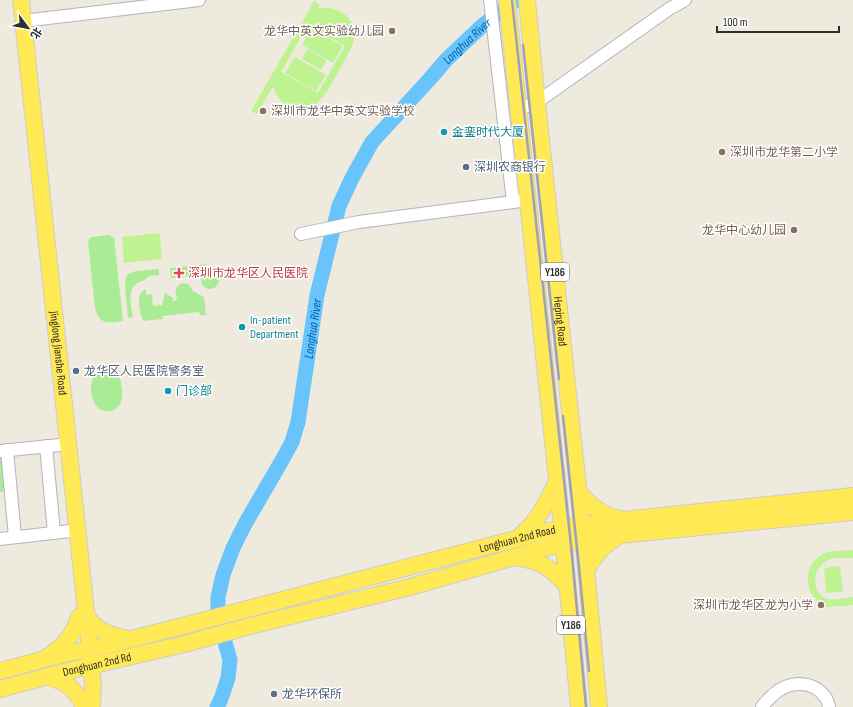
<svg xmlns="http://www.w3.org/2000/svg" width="853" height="707" viewBox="0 0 853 707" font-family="'Sofia Sans Condensed','Noto Sans SC',sans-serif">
<rect width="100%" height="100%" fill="#efeade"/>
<g fill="#aaeb96">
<path d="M109,235L114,238L123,321C108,323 99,325 95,308L88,243L89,239L91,237Z"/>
<path d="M207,264L200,276L199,275L171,278L170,268Z"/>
<path d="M159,269V275L149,276C144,282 145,279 139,282C126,288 131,306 133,317L128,318L125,287L126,278L128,274L136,271Z"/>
<circle cx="210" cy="280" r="9"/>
<path d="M183,283L188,284L190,286L193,291L204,297L206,315H200L199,312L162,316L163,319L143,321L142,316H141C140,306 135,294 146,289V295L152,294L153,306L162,305L165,293L173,298V301H175L177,297C174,291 176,285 183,283Z"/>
<path d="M104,370C118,370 121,378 122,390C123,400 120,410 109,411C91,414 86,383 96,374C98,372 101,371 104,370Z"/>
<path d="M0,454H4L6,491L0,492Z"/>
</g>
<g fill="#bff391" fill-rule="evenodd">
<path d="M314,1L320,5L317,9C343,3 362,24 351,49C346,58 341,67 336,76C326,93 316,115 293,108C282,105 276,96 273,86L257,114L251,111ZM308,25L345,46L318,93L281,72Z"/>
<path d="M311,28L343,46L333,63L302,45Z"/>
<path d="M307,49L326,60L321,70L302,59Z"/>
<path d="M295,57L326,75L316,91L285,73Z"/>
<path d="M160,233L162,259L124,263L122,237Z"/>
<path d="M853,550V558C846,558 835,557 828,560C825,562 821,565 819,568C812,577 815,593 825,598C831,601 846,598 853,597V605L817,608L816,603L820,602C801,590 805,562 825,553C832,550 845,551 853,550Z"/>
<path d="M840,566L843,591L826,593L824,568Z"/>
</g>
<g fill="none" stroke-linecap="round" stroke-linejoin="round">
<path stroke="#68c4fb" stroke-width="15" id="s1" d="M217,707L221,699L228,678L230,660L218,617V597L223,575L233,548L245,524L281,462L292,442L298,422L317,295L339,206L352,178L372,142L428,81L447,59L483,25L516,0"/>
<defs>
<g id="minor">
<path d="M490,0L513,202"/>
<path d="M23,21L199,0"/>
<path d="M518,110L537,102L669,9L685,0"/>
<path d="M301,234L359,222L528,200"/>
<path d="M46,446L54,533"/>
<path d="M7,450L15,537"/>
<path d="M0,451L60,445"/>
<path d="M0,539L70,531"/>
<path d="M762,707C765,702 769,699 773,695C788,681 813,679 826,698C828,701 828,704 829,707"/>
</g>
<g id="major">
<path id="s2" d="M21,0L90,649L93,686L92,707"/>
<path d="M507,0L562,528L579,707"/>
<path id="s3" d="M527,0L537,102L582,525L599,707"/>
<path d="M578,491C589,505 602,516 620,519"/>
<path d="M519,537C539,520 546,504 557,481"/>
<path d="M515,557C540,560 551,568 567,586"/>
<path d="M586,570C594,556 603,545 617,537"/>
<path d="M86,615C96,631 111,636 129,639"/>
<path d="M47,657C62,648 74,634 79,617"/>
<path id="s4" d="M0,671L60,655L108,645L190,624L543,532L562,528L622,520L853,496"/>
<path d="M47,677C64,680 74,688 82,703"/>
<path id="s5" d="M0,689L64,672L184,644L254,625L410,587L563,543L620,535L853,512"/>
</g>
</defs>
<use href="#minor" stroke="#b2b3c2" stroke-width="14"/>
<use href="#major" stroke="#cdcdcd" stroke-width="18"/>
<use href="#minor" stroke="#fff" stroke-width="12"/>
<use href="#major" stroke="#ffe954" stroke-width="16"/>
<g stroke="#a0a1b9" stroke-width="2.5">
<path d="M512,0L571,545L586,707"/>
<path d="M523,45L559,379"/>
<path d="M563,416L579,567L589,671"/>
</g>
</g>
<g fill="#8d6e63" stroke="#fff" stroke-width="1.5">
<circle cx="392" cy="31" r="4"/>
<circle cx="263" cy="111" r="4"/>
<circle cx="722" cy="152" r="4"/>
<circle cx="794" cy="230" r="4"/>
<circle cx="821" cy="605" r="4"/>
</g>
<g fill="#0f9aa8" stroke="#fff" stroke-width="1.5">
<circle cx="444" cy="132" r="4"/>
<circle cx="242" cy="327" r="4"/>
<circle cx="168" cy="391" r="4"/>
</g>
<g fill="#5c6f8a" stroke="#fff" stroke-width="1.5">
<circle cx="466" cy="167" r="4"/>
<circle cx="76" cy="371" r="4"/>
<circle cx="274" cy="694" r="4"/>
</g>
<path fill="#e0444e" stroke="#fff" stroke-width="1.5" d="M177 267h4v4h4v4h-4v4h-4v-4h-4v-4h4z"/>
<g text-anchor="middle" stroke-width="3" stroke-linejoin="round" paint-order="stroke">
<g fill="#fff" stroke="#6c6c6c" stroke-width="1">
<rect x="541" y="263" width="28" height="18" rx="3"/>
<rect x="557" y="616" width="28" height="18" rx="3"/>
</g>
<g font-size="11" font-weight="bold" fill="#2d2d2d">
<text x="555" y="276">Y186</text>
<text x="571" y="629">Y186</text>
</g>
<g font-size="12" fill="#785e54" stroke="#fff" text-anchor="end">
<text x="384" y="35">龙华中英文实验幼儿园</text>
<text x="271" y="115" text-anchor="start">深圳市龙华中英文实验学校</text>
<text x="730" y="156" text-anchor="start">深圳市龙华第二小学</text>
<text x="786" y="234">龙华中心幼儿园</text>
<text x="813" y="609">深圳市龙华区龙为小学</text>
</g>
<g font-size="12" fill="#0d838f" stroke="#fff" text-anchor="start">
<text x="452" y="136">金銮时代大厦</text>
<text x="250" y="324">In-patient<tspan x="250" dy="14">Department</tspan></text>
<text x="176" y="395">门诊部</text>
</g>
<g font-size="12" fill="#4e5e75" stroke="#fff" text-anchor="start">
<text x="474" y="171">深圳农商银行</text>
<text x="84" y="375">龙华区人民医院警务室</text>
<text x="282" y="698">龙华环保所</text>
</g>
<g font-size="12" fill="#be3a42" stroke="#fff" text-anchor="start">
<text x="188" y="277">深圳市龙华区人民医院</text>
</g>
<g font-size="12" fill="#2d2d2d" stroke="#fff">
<text dy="4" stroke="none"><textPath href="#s3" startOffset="323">Heping Road</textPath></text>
<text dy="4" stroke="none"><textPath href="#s2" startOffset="355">Jinglong Jianshe Road</textPath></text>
<text dy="4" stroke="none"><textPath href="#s4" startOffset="534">Longhuan 2nd Road</textPath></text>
<text dy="4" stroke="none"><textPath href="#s5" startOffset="100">Donghuan 2nd Rd</textPath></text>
</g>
<g font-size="13" font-style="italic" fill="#005fad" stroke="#fff">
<text dy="5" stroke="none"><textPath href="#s1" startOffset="738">Longhua River</textPath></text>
<text dy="5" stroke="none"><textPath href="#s1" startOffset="402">Longhua River</textPath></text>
</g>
</g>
<g transform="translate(28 28) rotate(122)" stroke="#ffffff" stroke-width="3" paint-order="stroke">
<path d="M0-3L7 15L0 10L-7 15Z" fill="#2d2d2d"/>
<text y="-6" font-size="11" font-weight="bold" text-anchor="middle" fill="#2d2d2d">北</text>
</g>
<path d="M717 26v6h122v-6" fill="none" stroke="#2d2d2d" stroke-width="2"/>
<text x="723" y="26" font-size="12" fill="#2d2d2d" stroke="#ffffff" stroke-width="3" paint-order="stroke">100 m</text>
</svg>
